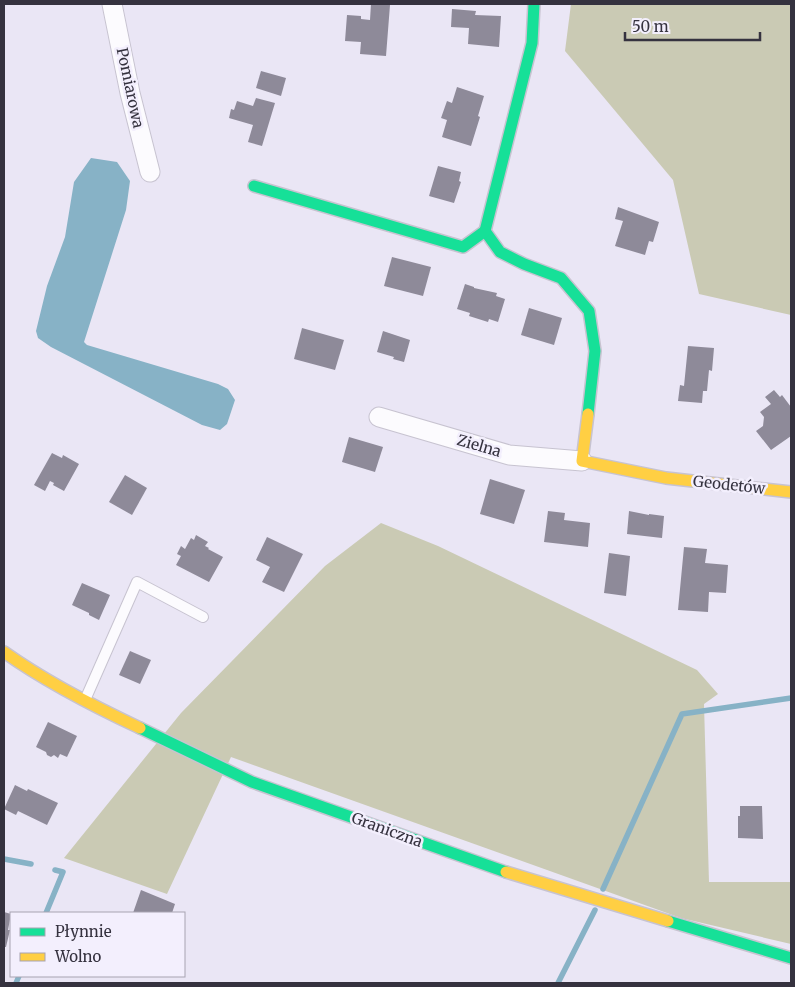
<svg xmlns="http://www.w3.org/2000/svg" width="795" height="987" viewBox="0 0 795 987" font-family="Merriweather,serif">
<rect width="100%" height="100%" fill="#eae6f5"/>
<g fill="#cacab4">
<path d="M571,4H791V315L699,294L673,180L565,51Z"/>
<path d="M381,523L438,546L697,670L718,694L704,704L709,882H791V944L681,918L231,757L167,894L64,858L181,713L325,566Z"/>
</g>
<path fill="#87b2c6" d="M91,158L117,162L130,181L126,210L84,342L87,345L218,384L228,389L235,400L227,424L220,430L202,425L51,347L38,338L36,331L47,286L65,237L74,182Z"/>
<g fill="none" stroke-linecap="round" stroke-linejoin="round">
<g stroke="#87b2c6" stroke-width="5.5">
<path d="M4,859L31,864"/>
<path d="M603,889L682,714L791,698"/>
<path d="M46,913L63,872L55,870"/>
<path d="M16,983L19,976"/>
<path d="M558,983L595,910"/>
</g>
</g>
<g fill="#8e8a99">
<path d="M371,4L390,5L386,56L360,54L361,42L345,41L347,15L361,16V19L370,20Z"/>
<path d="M452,9L476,11L475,15L501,16L499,47L468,44L469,28L451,27Z"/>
<path d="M261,71L286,78L281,96L256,88Z"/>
<path d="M457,87L484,96L478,116L480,117L471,146L442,137L447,120L441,118L447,101L452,103Z"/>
<path d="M256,98L275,103L262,146L248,142L253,125L229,118L231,109L234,110L237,101L253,106Z"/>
<path d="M438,166L461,172L459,181L461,182L454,203L429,196Z"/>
<path d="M618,207L659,222L653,242L649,241L645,255L615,246L623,221L615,219Z"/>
<path d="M392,257L431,267L423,296L384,286Z"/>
<path d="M465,284L474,287V288L497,293L496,296L505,299L498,322L489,319L488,322L469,316L470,313L457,309Z"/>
<path d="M529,308L562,318L554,345L521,335Z"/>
<path d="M302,328L344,340L335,370L294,359Z"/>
<path d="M383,331L410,340L404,362L393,359L394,357L377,352Z"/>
<path d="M688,346L714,348L712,371L709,370L707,391H703L702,403L678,401L680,385L684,386Z"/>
<path d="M774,390L780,397L782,395L791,407V436L771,450L756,431L763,426L764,417L760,412L771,404L765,397Z"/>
<path d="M349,437L383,447L375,472L342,462Z"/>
<path d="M52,453L62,458L63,455L79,464L64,491L53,485L54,483L50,481L45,491L34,485Z"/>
<path d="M125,475L147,488L132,515L109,502Z"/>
<path d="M490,479L525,490L514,524L480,514Z"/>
<path d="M548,511L565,513L564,520L590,523L588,547L544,542Z"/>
<path d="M629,511L649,515V514L664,516L662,538L627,534Z"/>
<path d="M196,535L208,542L205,546L209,548L208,549L223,557L209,582L176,565L181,556L177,554L181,546L185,549L191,538L194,540Z"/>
<path d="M267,537L303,554L284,592L262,582L270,567L256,560Z"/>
<path d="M684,547L707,549L705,563L728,565L726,593L709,592L708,612L678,610Z"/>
<path d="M609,553L630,556L626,596L604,593Z"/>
<path d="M82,583L110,595L99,620L89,615V613L72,605Z"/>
<path d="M130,651L151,660L140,684L119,675Z"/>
<path d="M48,722L77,736L67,757L60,754L58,758L54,755L51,757L47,755L46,752L36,747Z"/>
<path d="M15,785L27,791L28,789L58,803L47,825L18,811L16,815L4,809Z"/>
<path d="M740,806H762L763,839L738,838V816H740Z"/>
<path d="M141,890L175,904L172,913H133Z"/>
<path d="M4,912L11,914L8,930H10L6,947H4Z"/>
</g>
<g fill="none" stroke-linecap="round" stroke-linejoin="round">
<defs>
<path id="lane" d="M85,700L137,582L203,617"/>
<g id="street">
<path d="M112,4L130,93L150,172"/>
<path d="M379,417L509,455L582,461"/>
</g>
<g id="fast">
<path d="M534,4L532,43L485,231L500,252L524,264L561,278L589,311L595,351L588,414"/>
<path d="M254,186L463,247L485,231"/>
<path d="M140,728L252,782L506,872"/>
<path d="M668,921L791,958"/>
</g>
<g id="slow">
<path d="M588,414L582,461L666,478L791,492"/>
<path d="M4,652C46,682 93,706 140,728"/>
<path d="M506,872L668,921"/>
</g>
</defs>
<use href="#lane" stroke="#c7c3d0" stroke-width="12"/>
<use href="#street" stroke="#c7c3d0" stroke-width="21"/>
<use href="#fast" stroke="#c7c3d0" stroke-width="14"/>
<use href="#slow" stroke="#c7c3d0" stroke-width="14"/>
<use href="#lane" stroke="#fcfbfe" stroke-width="10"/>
<use href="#street" stroke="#fcfbfe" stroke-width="19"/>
<use href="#fast" stroke="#16e098" stroke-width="11"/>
<use href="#slow" stroke="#ffcf43" stroke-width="11"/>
</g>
<g text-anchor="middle" stroke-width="5" stroke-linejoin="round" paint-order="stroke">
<g font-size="15" fill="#35323f" stroke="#f3effd">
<text transform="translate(130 88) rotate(78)" y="5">Pomiarowa</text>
<text transform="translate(479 446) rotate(16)" y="5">Zielna</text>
<text transform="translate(729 485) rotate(6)" y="5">Geodetów</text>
<text transform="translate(387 830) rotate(20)" y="5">Graniczna</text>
</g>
</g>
<rect width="795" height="987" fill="none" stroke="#35323f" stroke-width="10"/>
<rect x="10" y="912" width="175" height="65" fill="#f3effd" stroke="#a7a3b1"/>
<rect x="20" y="928" width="25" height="8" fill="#16e098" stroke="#a7a3b1"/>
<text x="55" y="937" font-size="15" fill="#35323f">Płynnie</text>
<rect x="20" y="953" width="25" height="8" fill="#ffcf43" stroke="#a7a3b1"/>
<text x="55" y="962" font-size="15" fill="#35323f">Wolno</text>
<path d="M625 32v8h135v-8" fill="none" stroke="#35323f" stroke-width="2.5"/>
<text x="632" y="32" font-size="15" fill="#35323f" stroke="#f3effd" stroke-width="4" paint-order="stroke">50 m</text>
</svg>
